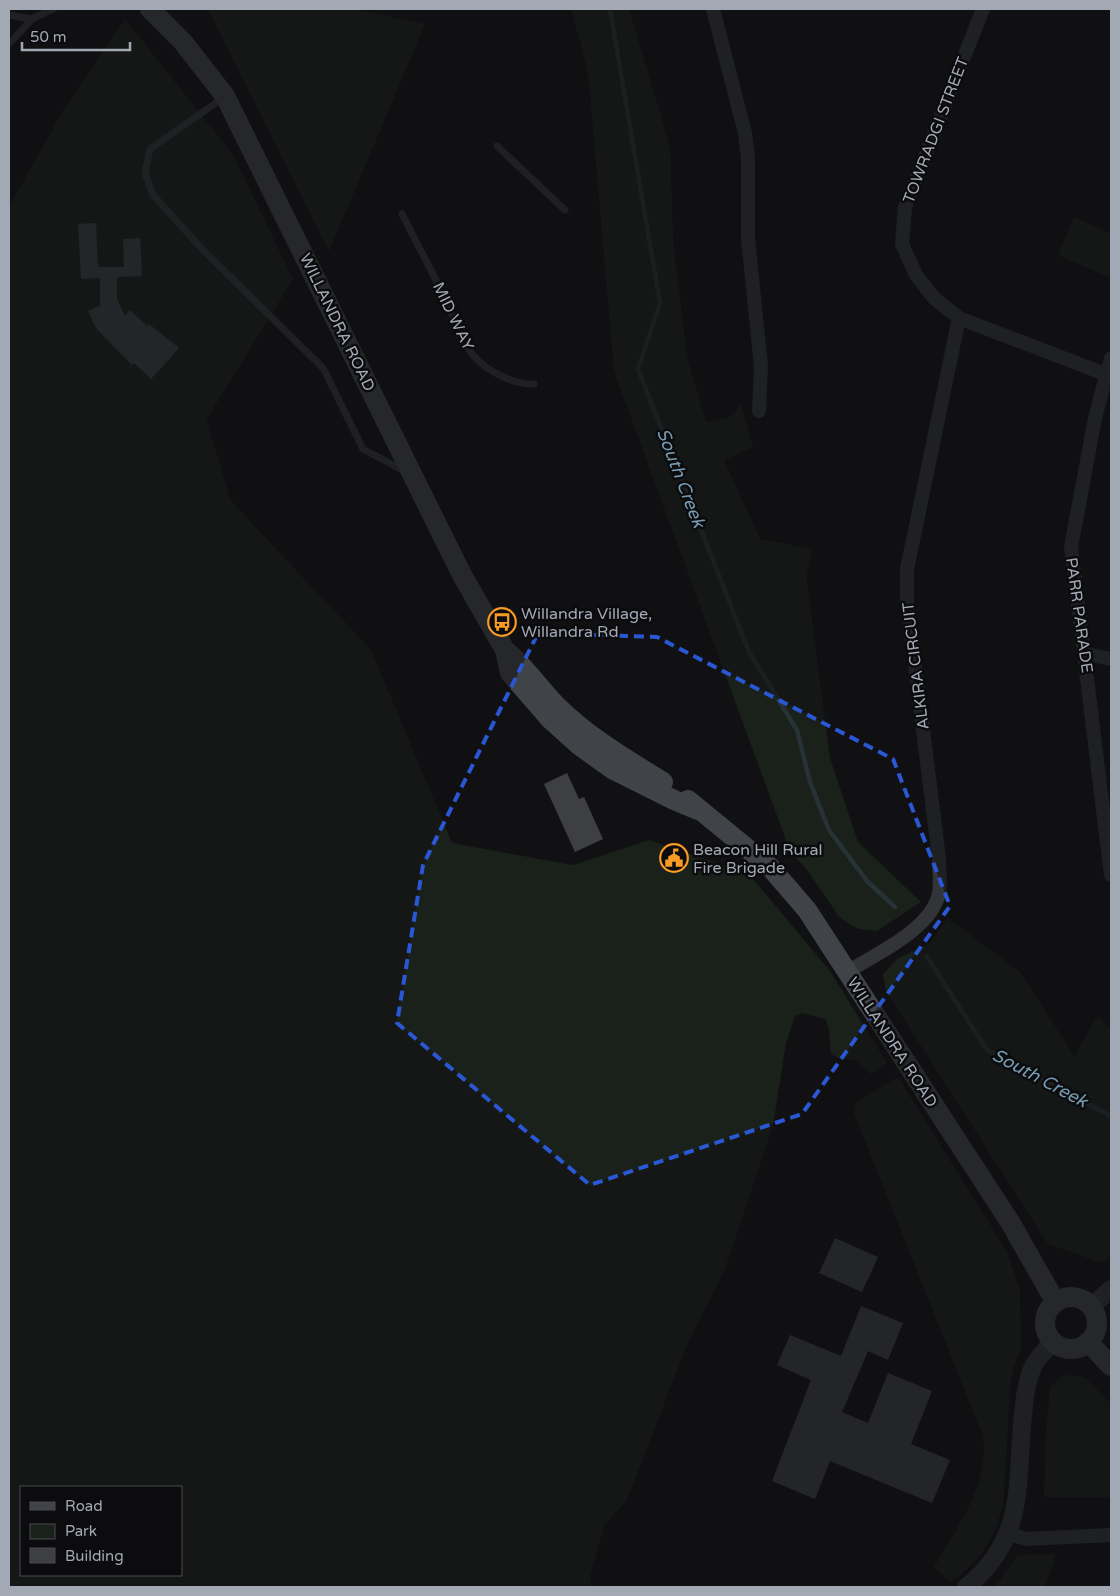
<svg xmlns="http://www.w3.org/2000/svg" width="1120" height="1596" viewBox="0 0 1120 1596" font-family="'Varela Round',sans-serif">
<rect width="100%" height="100%" fill="#111113"/>
<g fill="#19211a" fill-rule="evenodd">
<path d="M208,9H355L425,24L329,251Z"/>
<path d="M571,9H629L670,147L673,239L687,357L706,423L730,417L741,404L753,447L724,460L760,539L812,549L806,575L830,758L858,842L921,902L877,931L858,929L840,918L805,867L791,854L614,371L588,71Z"/>
<path d="M125,19L233,155L293,279L206,420L231,501L371,650L452,843L573,865L649,840L749,874L830,971L887,1063L871,1074L855,1060L839,1058L831,1054L829,1029L825,1019L802,1013L795,1016L786,1043L773,1126L724,1271L688,1342L627,1500L604,1526L590,1576L591,1587H9V207L63,111ZM21,1487H181V1575H21Z"/>
<path d="M1074,217L1111,234V278L1058,255Z"/>
<path d="M948,918L1020,972L1074,1056L1098,1016L1111,1029V1256L1102,1263L1048,1244L886,991L883,974L897,959L930,943Z"/>
<path d="M898,1077L1007,1252L1020,1291L1021,1349L1014,1365L1010,1389L1003,1507L993,1534L981,1555L961,1575L950,1582L934,1567C957,1527 990,1485 983,1436L854,1113L856,1103Z"/>
<path d="M1064,1375L1084,1377L1111,1404V1497H1044L1046,1433L1050,1387Z"/>
<path d="M1056,1554L1045,1587H995L1018,1555Z"/>
</g>
<g fill="none" stroke-linecap="round" stroke-linejoin="round">
<g stroke="#273237" stroke-width="4.5">
<path d="M610,9L660,303L638,369L749,652L797,730L810,782L829,830L867,881L895,907"/>
<path d="M927,957L987,1050L1111,1116"/>
</g>
</g>
<g fill="#3d3f43">
<path d="M96,223L98,267H124L123,239L140,238L142,276L117,277V298L125,316L130,310L147,326L149,324L179,348L151,379L134,363L132,365L96,328L88,311L100,306V278L81,279L78,224Z"/>
<path d="M567,773L579,799L584,797L603,839L575,852L544,784Z"/>
<path d="M835,1238L878,1257L862,1292L819,1273Z"/>
<path d="M861,1306L903,1323L888,1360L868,1351L842,1412L868,1423L888,1373L932,1391L911,1444L950,1460L932,1503L830,1461L815,1499L772,1481L811,1380L777,1365L790,1335L841,1356Z"/>
</g>
<g fill="none" stroke-linecap="round" stroke-linejoin="round">
<g stroke="#323438" stroke-width="7">
<path d="M9,15L32,19"/>
<path d="M9,44L32,19L53,9"/>
<path d="M223,98L150,149L145,173L153,195L202,249L323,368L363,449L404,471"/>
<path d="M497,146L565,210"/>
<path d="M402,214C416,242 431,269 444,297C453,316 460,339 473,355C486,371 514,385 534,384"/>
</g>
<g stroke="#323438" stroke-width="14">
<path d="M713,9L745,133L748,159V238L761,366L759,411"/>
<path d="M983,9L905,207L902,244L916,275L934,298L959,318L1105,374"/>
<path d="M1111,358L1095,418L1071,547L1111,875"/>
<path d="M1086,654L1111,659"/>
<path d="M847,972C876,954 932,929 939,893C941,882 939,869 939,858L907,601V569L959,318"/>
<path d="M1009,1534L1026,1539L1111,1535"/>
</g>
<g stroke="#323438" stroke-width="18">
<path d="M1092,1306L1111,1289"/>
<path d="M966,1587C1023,1542 1017,1491 1022,1425C1024,1406 1025,1386 1032,1369C1036,1358 1046,1350 1053,1342"/>
</g>
<g stroke="#404348" stroke-width="20">
<path d="M150,9L183,42L225,96L462,575L505,650L510,673L550,719L580,746L612,769L674,800L698,810"/>
<path d="M505,650C525,666 539,688 557,706C588,737 626,759 663,782"/>
<path d="M688,800L770,867L807,910L1010,1222L1055,1301"/>
<circle cx="1071" cy="1323" r="26"/>
<path d="M1088,1342L1111,1366"/>
</g>
</g>
<path d="M0 0H1120V1596H0ZM538,633L657,637L893,759L950,906L802,1114L590,1185L397,1023L423,865Z" fill="#111113" fill-opacity=".55" fill-rule="evenodd"/>
<path fill="none" stroke="#2a57d4" stroke-width="4" stroke-dasharray="10 6" stroke-linejoin="round" d="M538,633L657,637L893,759L950,906L802,1114L590,1185L397,1023L423,865Z"/>
<defs>
<symbol id="bus-ring" viewBox="-11 -11 22 22"><circle r="9.5" fill="#0c0c0e" stroke="#f89a24" stroke-width="1.5"/><path d="M-5-6H5V4H4V6H2V4H-2V6H-4V4H-5ZM-3.5-4V0h7V-4ZM-3.5 1.2v1.5H-2V1.2ZM2 1.2v1.5H3.5V1.2Z" fill="#f89a24"/></symbol>
<symbol id="civic-ring" viewBox="-11 -11 22 22"><circle r="9.5" fill="#0c0c0e" stroke="#f89a24" stroke-width="1.5"/><path d="M-.6-6.5H3V-4.5H.6V-3L4-1V1h2V6H-6V1h2V-1L-.6-3ZM-1.2 2.5V6h2.4V2.5Z" fill="#f89a24"/></symbol>
</defs>
<g fill-rule="evenodd">
<use href="#bus-ring" x="486" y="606" width="32" height="32"/>
<use href="#civic-ring" x="658" y="842" width="32" height="32"/>
</g>
<g text-anchor="middle" stroke-width="5" stroke-linejoin="round" paint-order="stroke">
<g font-size="16" fill="#a2a9b4" stroke="#0c0c0e">
<text transform="translate(935 130) rotate(-69)" y="6">TOWRADGI STREET</text>
<text transform="translate(454 316) rotate(64)" y="6">MID WAY</text>
<text transform="translate(338 322) rotate(64)" y="6">WILLANDRA ROAD</text>
<text transform="translate(1080 615) rotate(82)" y="6">PARR PARADE</text>
<text transform="translate(915 666) rotate(-97)" y="6">ALKIRA CIRCUIT</text>
<text transform="translate(893 1042) rotate(57)" y="6">WILLANDRA ROAD</text>
</g>
<g font-size="16" fill="#a2a9b4" stroke="#0c0c0e" text-anchor="start">
<text x="521" y="619">Willandra Village,<tspan x="521" dy="18">Willandra Rd</tspan></text>
<text x="693" y="855">Beacon Hill Rural<tspan x="693" dy="18">Fire Brigade</tspan></text>
</g>
<g font-size="18" font-style="italic" fill="#779cb1" stroke="#0c0c0e">
<text transform="translate(681 478) rotate(69)" y="6">South Creek</text>
<text transform="translate(1040 1078) rotate(28)" y="6">South Creek</text>
</g>
</g>
<rect width="1120" height="1596" fill="none" stroke="#a2a9b4" stroke-width="20"/>
<rect x="20" y="1486" width="162" height="90" fill="#0c0c0e" stroke="#484b50"/>
<rect x="30" y="1502" width="25" height="8" fill="#404348" stroke="#484b50"/>
<text x="65" y="1511" font-size="15" fill="#a2a9b4">Road</text>
<rect x="30" y="1524" width="25" height="15" fill="#19211a" stroke="#484b50"/>
<text x="65" y="1536" font-size="15" fill="#a2a9b4">Park</text>
<rect x="30" y="1548" width="25" height="15" fill="#3d3f43" stroke="#484b50"/>
<text x="65" y="1561" font-size="15" fill="#a2a9b4">Building</text>
<path d="M22 42v8h108v-8" fill="none" stroke="#a2a9b4" stroke-width="2.5"/>
<text x="30" y="42" font-size="15" fill="#a2a9b4" stroke="#0c0c0e" stroke-width="4" paint-order="stroke">50 m</text>
</svg>
